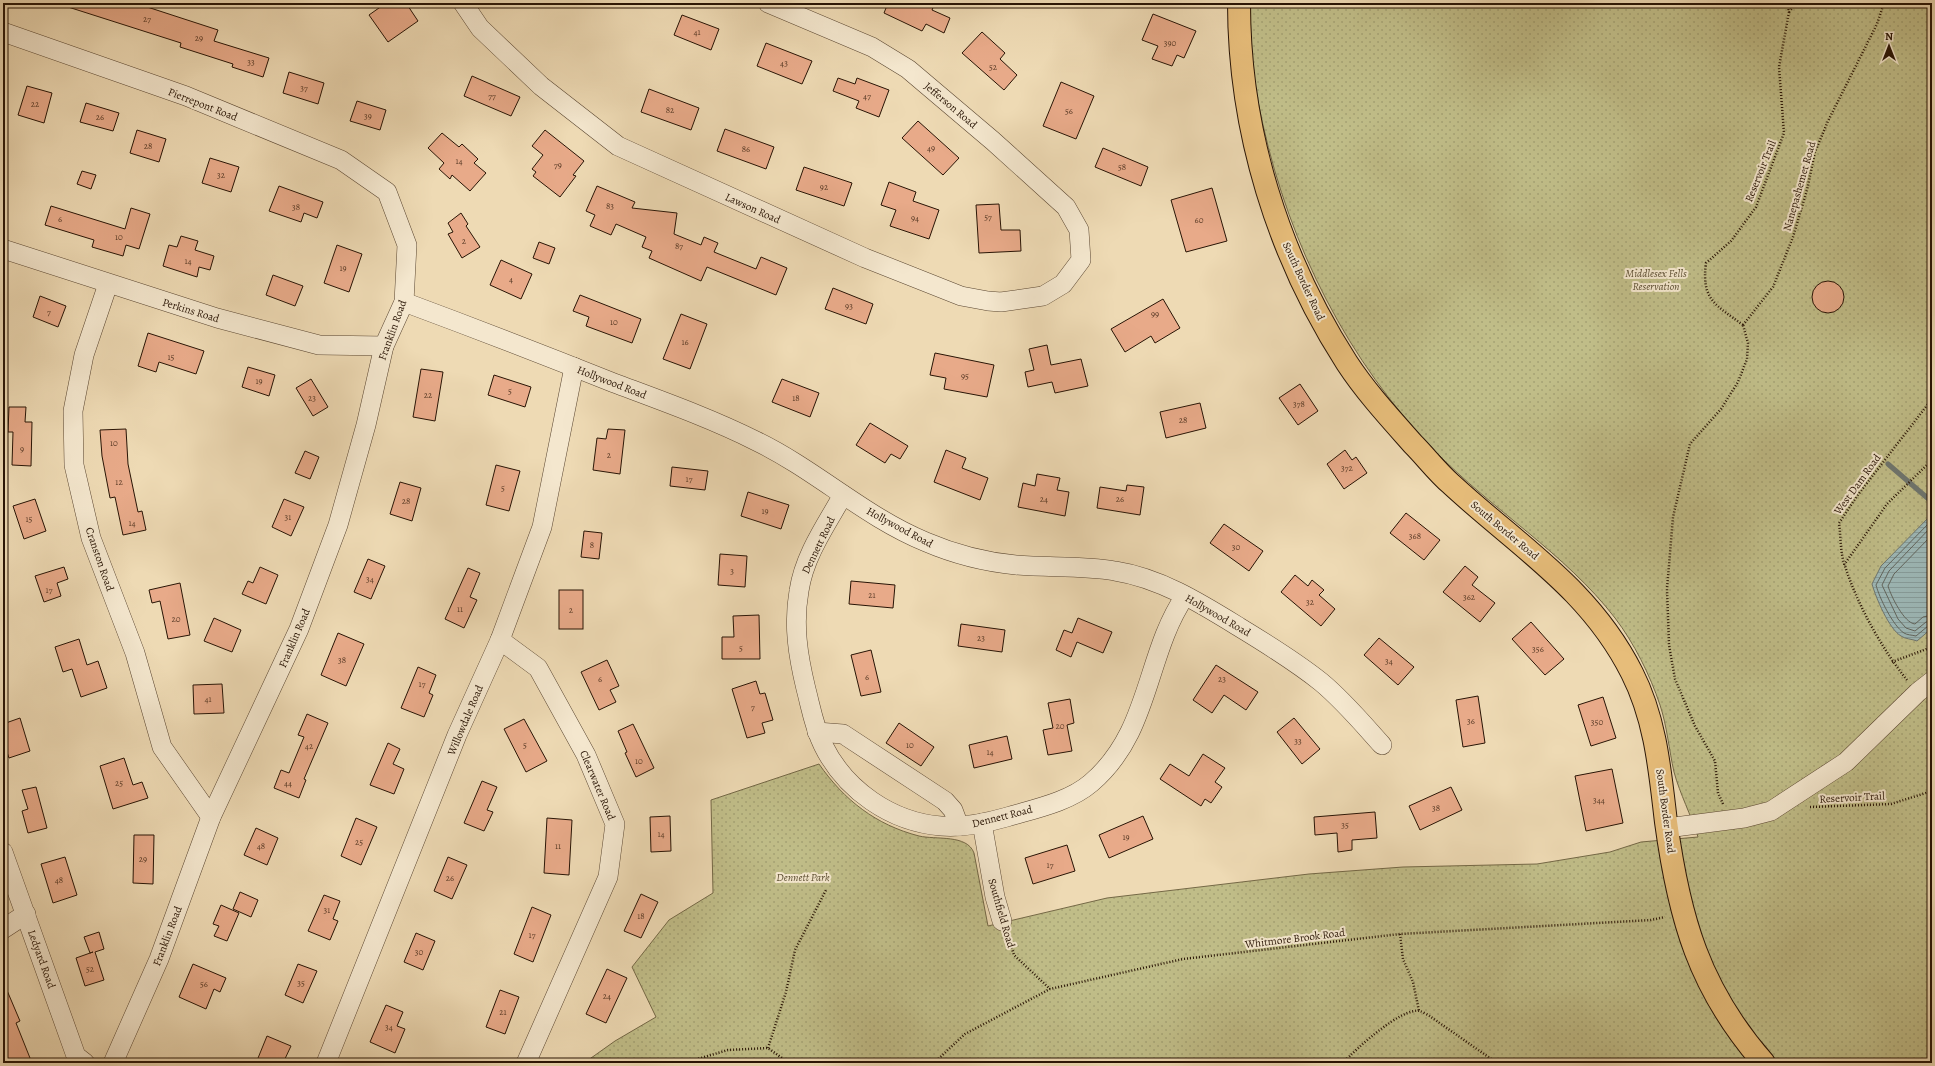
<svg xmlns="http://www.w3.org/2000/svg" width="1935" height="1066" viewBox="0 0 1935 1066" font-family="Alegreya,serif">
<defs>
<pattern id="park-dots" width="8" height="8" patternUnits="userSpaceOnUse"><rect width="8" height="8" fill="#c0bd88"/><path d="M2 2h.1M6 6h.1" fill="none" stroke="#a5a274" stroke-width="1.8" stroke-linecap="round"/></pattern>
<pattern id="water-rules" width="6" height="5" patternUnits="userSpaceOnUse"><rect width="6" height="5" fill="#9db8b7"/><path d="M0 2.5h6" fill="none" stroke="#879d9c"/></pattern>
</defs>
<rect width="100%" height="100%" fill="#eedab4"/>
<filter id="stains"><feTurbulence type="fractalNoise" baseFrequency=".005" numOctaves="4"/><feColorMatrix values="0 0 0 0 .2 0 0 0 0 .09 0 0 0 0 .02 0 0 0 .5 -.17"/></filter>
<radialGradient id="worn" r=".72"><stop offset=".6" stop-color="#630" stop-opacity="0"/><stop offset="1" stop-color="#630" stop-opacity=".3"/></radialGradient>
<path fill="url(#park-dots)" stroke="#746846" d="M1249,3H1932V1063H584L615,1041L656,1017L632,967L669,920L713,893L711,800L819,764C844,800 876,825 919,836C936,840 967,834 974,853L988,926L1107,898L1309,874L1403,867L1537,864L1610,852L1641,842L1698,837C1691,815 1680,794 1674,772C1669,750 1667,726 1660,705C1650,675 1634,643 1615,618C1565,553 1492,510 1435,451C1348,362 1290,246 1263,125C1254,85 1248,44 1249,3Z"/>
<path fill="url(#water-rules)" stroke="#6e7670" d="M1932,514V628L1917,641C1912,639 1905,639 1901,636C1889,629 1876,598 1872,584L1881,566Z"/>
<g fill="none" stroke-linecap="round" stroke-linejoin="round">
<g stroke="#62665e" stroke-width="1">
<path d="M1932,520L1885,568L1876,585C1879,597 1893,626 1904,633C1907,635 1912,635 1916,636L1928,626H1932"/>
<path d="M1932,526L1889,571L1882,585L1898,619L1906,628L1915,631L1926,622L1932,621"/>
<path d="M1932,535L1894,574L1888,586C1891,596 1904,623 1915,624L1923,617L1932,615"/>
</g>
<path stroke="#6e7670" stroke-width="5" d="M1888,464L1932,502"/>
</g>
<g fill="#e8aa89" stroke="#281405">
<path d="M66,3H135L218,30L214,41L269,58L263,77L232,67L233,64L180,47L181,43L65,6Z"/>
<path d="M386,3H406L418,21L388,42L369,15Z"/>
<path d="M888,3H935L932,10L950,18L944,33L926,24L922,31L884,13Z"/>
<path d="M1153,14L1196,31L1184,58L1177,55L1172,66L1152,59L1158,46L1142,40Z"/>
<path d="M682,15L719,29L711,50L674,35Z"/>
<path d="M982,32L1005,53L1000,59L1017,75L1004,90L962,53Z"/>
<path d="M766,43L812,61L802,84L757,66Z"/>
<path d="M289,72L324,83L318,104L283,93Z"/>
<path d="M472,76L520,97L511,116L464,96Z"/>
<path d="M838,78L855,84L857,78L889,90L879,117L856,108L859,101L833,91Z"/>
<path d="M1061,82L1094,96L1076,139L1043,126Z"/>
<path d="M27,86L52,93L44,123L18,115Z"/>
<path d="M649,89L699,108L691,130L641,112Z"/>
<path d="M357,101L386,110L380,130L350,121Z"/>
<path d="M86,103L119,113L113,131L80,122Z"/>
<path d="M918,121L959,158L943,175L902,138Z"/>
<path d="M725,129L774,147L766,169L717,151Z"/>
<path d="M137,130L166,139L159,162L130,153Z"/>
<path d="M545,130L584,161L573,175L576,176L560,197L533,176L536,172L532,169L543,155L532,146Z"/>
<path d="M442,133L459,147L462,144L478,159L474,163L486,173L470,191L452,175L450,179L439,169L444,163L428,148Z"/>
<path d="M1103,148L1148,167L1141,186L1095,167Z"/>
<path d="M210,158L239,167L231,192L202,183Z"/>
<path d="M804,167L852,183L844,206L796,190Z"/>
<path d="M82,171L96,175L91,189L77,184Z"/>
<path d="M889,182L916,192L913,201L939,210L929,239L890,226L896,210L881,205Z"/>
<path d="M279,186L323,202L317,218L304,213L301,222L269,211Z"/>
<path d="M597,186L635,202L632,208L677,213L674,234L701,245L704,237L718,243L714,252L756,269L761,257L787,268L776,295L707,267L701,281L649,258L652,251L642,247L646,237L616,224L611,235L590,226L595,215L586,211Z"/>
<path d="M1212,188L1227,241L1186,252L1171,200Z"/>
<path d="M999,204L1001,230H1020L1021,251L979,253L976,205Z"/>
<path d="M51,206L125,229L131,208L150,214L139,249L126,245L123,256L92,247L94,240L45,225Z"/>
<path d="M461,213L468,224L466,226L480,247L462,258L448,234L453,232L448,223Z"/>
<path d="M181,236L198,241L195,250L214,256L210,270L199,267L197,277L163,266L169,245L177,247Z"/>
<path d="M539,242L555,248L549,264L533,258Z"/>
<path d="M337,245L362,254L349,292L324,283Z"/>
<path d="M501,260L532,274L521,299L490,285Z"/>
<path d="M273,275L303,286L295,306L266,295Z"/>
<circle cx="1828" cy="297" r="16"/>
<path d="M833,288L873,304L866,324L825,309Z"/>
<path d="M580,295L641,319L632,343L586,326L589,317L573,311Z"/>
<path d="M40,296L66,306L58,327L33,317Z"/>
<path d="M1163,299L1180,328L1155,343L1151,336L1125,352L1111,329Z"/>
<path d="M681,314L707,324L690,369L663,359Z"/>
<path d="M148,333L204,351L196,374L159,362L156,372L138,366Z"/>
<path d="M1047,345L1051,365L1081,359L1088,386L1055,393L1052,382L1028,387L1025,372L1034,370L1029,349Z"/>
<path d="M935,353L994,365L987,397L944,389L946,378L930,375Z"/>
<path d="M248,367L275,375L269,396L242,387Z"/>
<path d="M421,369L443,372L435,421L413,417Z"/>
<path d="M494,375L531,387L525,407L488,395Z"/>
<path d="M311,379L328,407L313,416L296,388Z"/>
<path d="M782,379L819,393L810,417L772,402Z"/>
<path d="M1300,384L1318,411L1298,425L1279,398Z"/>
<path d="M1200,403L1206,428L1166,438L1160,412Z"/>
<path d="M9,407H26L25,422H32L31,466L12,465L13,432H8Z"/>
<path d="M870,423L908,446L900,459L891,454L885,463L856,445Z"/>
<path d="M126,429L128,464L138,512L142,511L146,530L123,535L115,497L110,498L102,456L100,430Z"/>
<path d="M608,429L625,430L620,474L593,470L597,438L606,439Z"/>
<path d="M946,450L966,458L962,468L988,478L980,500L934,482Z"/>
<path d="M1345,450L1352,460L1356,457L1367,473L1344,489L1327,464Z"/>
<path d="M305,451L319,457L310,479L295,473Z"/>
<path d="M496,465L520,471L509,511L486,505Z"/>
<path d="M672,467L708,471L705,490L670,486Z"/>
<path d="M1037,474L1060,478L1057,490L1069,492L1065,516L1018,507L1023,483L1035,486Z"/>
<path d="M400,482L421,488L412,521L390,514Z"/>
<path d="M1127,485L1144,487L1140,515L1097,508L1100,487L1126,491Z"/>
<path d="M748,492L789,505L781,529L741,516Z"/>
<path d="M35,499L46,531L24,539L13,506Z"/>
<path d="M284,499L304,507L291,536L272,527Z"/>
<path d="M1406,513L1440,540L1424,560L1390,533Z"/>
<path d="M1224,524L1263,551L1249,571L1210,543Z"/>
<path d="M584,531L602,533L599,559L581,557Z"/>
<path d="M720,554L747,556L745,587L718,585Z"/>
<path d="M368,559L385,566L371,599L354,592Z"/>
<path d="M1465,566L1478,577L1472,585L1495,603L1480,622L1443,592Z"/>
<path d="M64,567L68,579L57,583L61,596L44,602L35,576Z"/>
<path d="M260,567L278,575L266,604L242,594L248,581L253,583Z"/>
<path d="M468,568L480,573L470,597L477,600L464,628L445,619Z"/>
<path d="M1295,575L1308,586L1312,580L1324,590L1319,595L1335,609L1321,626L1281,592Z"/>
<path d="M851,581L895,585L893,608L849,604Z"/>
<path d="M180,583L190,635L168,639L160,601L152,603L149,590Z"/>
<rect x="559" y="590" width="24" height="39"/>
<path d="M759,615L760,659H722V637H734L733,616Z"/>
<path d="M214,618L241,630L232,652L204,641Z"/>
<path d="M1078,618L1112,632L1103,653L1077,642L1071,657L1056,650L1064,630L1072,633Z"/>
<path d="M1531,622L1564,659L1545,675L1512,639Z"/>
<path d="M961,624L1005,630L1002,652L958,646Z"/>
<path d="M338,633L364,644L346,686L321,675Z"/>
<path d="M1379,638L1414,667L1398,685L1364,655Z"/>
<path d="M79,639L87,665L98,661L107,688L81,697L72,669L63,672L55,647Z"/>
<path d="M871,650L881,692L861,696L851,655Z"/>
<path d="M607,660L619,686L610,690L616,702L599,710L581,672Z"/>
<path d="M1216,665L1258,692L1246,710L1224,695L1212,713L1193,700Z"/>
<path d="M418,667L436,675L429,693L433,695L424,717L401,708Z"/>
<path d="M756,681L760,694L765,693L773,720L762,723L765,733L747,738L732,689Z"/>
<path d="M222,684L224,713L194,714L193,685Z"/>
<path d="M1478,696L1485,743L1463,747L1456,700Z"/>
<path d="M1603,697L1616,738L1591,746L1578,705Z"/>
<path d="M1070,699L1074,723L1067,725L1072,751L1048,755L1043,730L1053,728L1048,703Z"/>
<path d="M307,714L328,723L304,779L306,780L299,798L274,788L281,770L289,773L304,737L298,735Z"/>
<path d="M20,718L30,751L9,758L3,740V724Z"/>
<path d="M1294,718L1320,749L1302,764L1277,732Z"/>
<path d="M524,719L547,761L526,772L504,729Z"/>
<path d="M899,723L934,747L921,766L886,743Z"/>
<path d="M633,724L654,768L636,777L625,753L627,752L618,731Z"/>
<path d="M1007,736L1012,759L974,768L969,745Z"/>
<path d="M388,743L400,749L393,764L404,769L394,794L370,785Z"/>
<path d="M1203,754L1225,768L1215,782L1222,787L1211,803L1205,799L1201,806L1160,779L1170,764L1189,776Z"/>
<path d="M124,758L133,785L142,782L148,798L113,809L100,766Z"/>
<path d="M1612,769L1623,823L1586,831L1575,776Z"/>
<path d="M482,781L497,787L487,810L493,812L484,831L464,823Z"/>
<path d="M36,787L47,828L28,833L22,811L28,809L22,790Z"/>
<path d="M1451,787L1462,810L1420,830L1409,806Z"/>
<path d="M1375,812L1377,838L1352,840V850L1338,852L1337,833L1315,835L1314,817Z"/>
<path d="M670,816L671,851L651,852L650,817Z"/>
<path d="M1143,816L1153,839L1109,858L1099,835Z"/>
<path d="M356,818L377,827L361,865L341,856Z"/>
<path d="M547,818L572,820L569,875L544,873Z"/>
<path d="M256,828L278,838L267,865L244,855Z"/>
<path d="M134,835H154L153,884L133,883Z"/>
<path d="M1067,845L1075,871L1033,884L1025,858Z"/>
<path d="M65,857L77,895L53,903L41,864Z"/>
<path d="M448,857L467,865L452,899L434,891Z"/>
<path d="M240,892L258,900L251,917L233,909Z"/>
<path d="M641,894L658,902L641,938L624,931Z"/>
<path d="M324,895L340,901L333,919L338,921L330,940L308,931Z"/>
<path d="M221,905L239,913L227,941L214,936L219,926L213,924Z"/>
<path d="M532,907L551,915L533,962L514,954Z"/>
<path d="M99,932L104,949L95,952L104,980L85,986L76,958L93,952L90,953L84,937Z"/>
<path d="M416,933L435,941L423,970L404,962Z"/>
<path d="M193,964L226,978L220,992L214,989L206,1009L179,997Z"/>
<path d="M298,964L317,971L303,1003L285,995Z"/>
<path d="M607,969L627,978L606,1023L586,1014Z"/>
<path d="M3,981L20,1021L16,1023L32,1063H3Z"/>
<path d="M500,990L519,997L505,1034L486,1027Z"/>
<path d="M386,1005L403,1012L397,1026L405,1029L395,1053L370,1042Z"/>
<path d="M267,1036L291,1046L283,1063H256Z"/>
</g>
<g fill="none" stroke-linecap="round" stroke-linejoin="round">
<defs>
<g id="minor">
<path d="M463,3L480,28L541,86L618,146L865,258L961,296L988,301L1001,302L1043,296L1063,284L1081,260L1079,230L1066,207L993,141L908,69L872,47L768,3"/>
<path d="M3,32L186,96L341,160L387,192L407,245L404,302L384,346L366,425L338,525L299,629L211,817L159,959L113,1063"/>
<path d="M3,249L217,318L319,345L384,346"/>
<path d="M108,284L84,355L73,411L74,465L91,538L135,653L162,747L211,817"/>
<path d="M404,302C474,328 544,355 614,383C662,401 710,418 756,441C816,470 865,517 926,542C954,554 985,562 1016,565C1049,568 1082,565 1115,571C1160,578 1200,603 1239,627C1267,644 1296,662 1321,682C1344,701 1363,724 1382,745"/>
<path d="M843,495C826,525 804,556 799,591C793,625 798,656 806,689C811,708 814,727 823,745C845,790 891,822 941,826C963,828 986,823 1007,817C1034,809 1069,802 1091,783C1151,732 1145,655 1185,596"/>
<path d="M500,640L538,668L586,755L615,824L608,877L526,1063"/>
<path d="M817,732L843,734L945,801L953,810L959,826"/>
<path d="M982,823L995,897L1002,921"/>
<path d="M1667,828L1744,818L1771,811L1846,762L1918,692L1932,681"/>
<path d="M3,852L76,1056L85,1063"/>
<path d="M3,929L26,914"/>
<path d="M326,1063L457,735L500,640L542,527L574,367"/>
</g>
<path id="major" d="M1239,3C1239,130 1278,256 1347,363C1366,392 1390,418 1413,444C1426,457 1437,472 1451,484C1518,546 1590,589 1632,673C1656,720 1660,772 1666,822C1679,918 1699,989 1764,1063"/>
</defs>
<use href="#minor" stroke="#5a4631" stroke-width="20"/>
<use href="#major" stroke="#281405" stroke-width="24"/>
<g stroke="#281405" stroke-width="2.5" stroke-dasharray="1 2" stroke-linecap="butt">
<path d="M1789,12L1797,3"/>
<path d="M1743,325C1716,305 1701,300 1706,263L1731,241L1756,207L1784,133L1779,67L1789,12L1787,3"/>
<path d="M1743,325L1773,287L1793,237L1807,190L1815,152L1828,121L1877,24L1884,3"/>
<path d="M1844,565L1887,504L1932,460"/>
<path d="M1892,662L1932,647"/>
<path d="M1907,680C1882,649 1857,604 1845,566C1840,553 1841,537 1839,523L1857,496L1932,399"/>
<path d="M1723,804L1718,793L1715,761L1695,726L1675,679L1669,645L1667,589L1673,517L1690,444L1721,409L1738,382L1747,359L1748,343L1743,325"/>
<path d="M1810,807L1891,804L1932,791"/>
<path d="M1400,934L1403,959L1413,982L1419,1011"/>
<path d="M1008,936L1014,955L1050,989"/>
<path d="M768,1048L786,992L795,950L826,890"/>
<path d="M684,1063L728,1050L768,1048L789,1063"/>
<path d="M934,1063L965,1034L1050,989L1183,959L1400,934L1651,920L1665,917"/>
<path d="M1343,1063C1355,1050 1401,1007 1420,1011C1423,1012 1428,1015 1431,1017L1497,1063"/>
</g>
<use href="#minor" stroke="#f4e7ce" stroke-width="19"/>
<use href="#major" stroke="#e7bd7a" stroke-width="22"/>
</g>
<g text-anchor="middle" stroke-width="4" stroke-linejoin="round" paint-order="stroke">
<g font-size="9" fill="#583a26">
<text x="147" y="22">27</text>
<text x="697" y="35">41</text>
<text x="199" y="41">29</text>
<text x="1170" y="46">390</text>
<text x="251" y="65">33</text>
<text x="784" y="66">43</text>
<text x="993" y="70">52</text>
<text x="304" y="91">37</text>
<text x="492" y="99">77</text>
<text x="867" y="99">47</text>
<text x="35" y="107">22</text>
<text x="670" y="113">82</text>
<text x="1069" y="114">56</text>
<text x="368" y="119">39</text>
<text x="100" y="120">26</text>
<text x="148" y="149">28</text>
<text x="931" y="151">49</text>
<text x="746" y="152">86</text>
<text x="459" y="164">14</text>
<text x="558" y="168">79</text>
<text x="1122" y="170">58</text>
<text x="221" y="178">32</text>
<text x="824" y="190">92</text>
<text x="610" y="209">83</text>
<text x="296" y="210">38</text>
<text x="988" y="220">57</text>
<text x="915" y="221">94</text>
<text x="60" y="222">6</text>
<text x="1199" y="223">60</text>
<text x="119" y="240">10</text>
<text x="464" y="244">2</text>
<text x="679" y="249">87</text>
<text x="188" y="264">14</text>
<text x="343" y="271">19</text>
<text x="511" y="282">4</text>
<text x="849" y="309">93</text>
<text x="49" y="315">7</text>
<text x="1155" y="317">99</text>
<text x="614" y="325">10</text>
<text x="685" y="345">16</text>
<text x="171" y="360">15</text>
<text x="965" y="379">95</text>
<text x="259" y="384">19</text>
<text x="510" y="394">5</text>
<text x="428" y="398">22</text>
<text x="312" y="401">23</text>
<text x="796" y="401">18</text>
<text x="1299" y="407">378</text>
<text x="1183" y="423">28</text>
<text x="114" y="446">10</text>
<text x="22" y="452">9</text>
<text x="609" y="458">2</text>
<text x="1347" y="471">372</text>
<text x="689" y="482">17</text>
<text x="119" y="485">12</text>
<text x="503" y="491">5</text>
<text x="1044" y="502">24</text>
<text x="1120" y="502">26</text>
<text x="406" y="504">28</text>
<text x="765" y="514">19</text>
<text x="288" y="520">31</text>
<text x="29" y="522">15</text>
<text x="132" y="526">14</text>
<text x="1415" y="539">368</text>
<text x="592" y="548">8</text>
<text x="1236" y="550">30</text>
<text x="732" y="574">3</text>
<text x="370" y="582">34</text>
<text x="49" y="593">17</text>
<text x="872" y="598">21</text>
<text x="1469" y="600">362</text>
<text x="1310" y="605">32</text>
<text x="460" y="612">11</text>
<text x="571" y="613">2</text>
<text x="176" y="622">20</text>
<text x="981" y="641">23</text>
<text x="741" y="651">5</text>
<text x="1538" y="652">356</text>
<text x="342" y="663">38</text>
<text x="1389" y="664">34</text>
<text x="867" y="680">6</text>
<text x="600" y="682">6</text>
<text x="1222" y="682">23</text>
<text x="422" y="687">17</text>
<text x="208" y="702">41</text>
<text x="753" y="710">7</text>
<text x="1471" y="724">36</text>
<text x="1597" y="725">350</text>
<text x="1060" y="729">20</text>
<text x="1298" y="744">33</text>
<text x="525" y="748">5</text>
<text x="910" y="748">10</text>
<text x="309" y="749">42</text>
<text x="990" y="755">14</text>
<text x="639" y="764">10</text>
<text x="119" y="786">25</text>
<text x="288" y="786">44</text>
<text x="1599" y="803">344</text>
<text x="1436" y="811">38</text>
<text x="1345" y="828">35</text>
<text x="661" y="837">14</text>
<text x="1126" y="840">19</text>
<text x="359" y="845">25</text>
<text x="261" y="849">48</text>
<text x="558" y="849">11</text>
<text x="143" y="862">29</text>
<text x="1050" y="868">17</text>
<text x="450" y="881">26</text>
<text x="59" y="883">48</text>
<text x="327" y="913">31</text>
<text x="641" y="919">18</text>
<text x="532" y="938">17</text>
<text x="419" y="955">30</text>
<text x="90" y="972">52</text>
<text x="301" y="986">35</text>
<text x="204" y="987">56</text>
<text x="607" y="999">24</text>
<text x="503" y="1015">21</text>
<text x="389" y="1030">34</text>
</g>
<g font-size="11" fill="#281405" stroke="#f4e7ce">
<text transform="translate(203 104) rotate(21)" y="4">Pierrepont Road</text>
<text transform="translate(951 105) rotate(40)" y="4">Jefferson Road</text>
<text transform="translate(1760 171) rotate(-68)" y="4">Reservoir Trail</text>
<text transform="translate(1799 186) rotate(-74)" y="4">Nanepashemet Road</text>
<text transform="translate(753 208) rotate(24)" y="4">Lawson Road</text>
<text transform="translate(1304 281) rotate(65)" y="4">South Border Road</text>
<text transform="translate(191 310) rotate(17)" y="4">Perkins Road</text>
<text transform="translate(392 330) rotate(-70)" y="4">Franklin Road</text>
<text transform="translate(612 382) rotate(21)" y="4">Hollywood Road</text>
<text transform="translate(1857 484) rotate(-54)" y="4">West Dam Road</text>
<text transform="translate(900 527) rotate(28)" y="4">Hollywood Road</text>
<text transform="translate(1505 530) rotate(40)" y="4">South Border Road</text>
<text transform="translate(818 545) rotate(-64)" y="4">Dennett Road</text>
<text transform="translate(100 559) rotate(71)" y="4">Cranston Road</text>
<text transform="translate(1218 615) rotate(30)" y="4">Hollywood Road</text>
<text transform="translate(294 638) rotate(-67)" y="4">Franklin Road</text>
<text transform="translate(465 720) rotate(-67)" y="4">Willowdale Road</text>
<text transform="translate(598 785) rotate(67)" y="4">Clearwater Road</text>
<text transform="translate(1852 797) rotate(-3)" y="4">Reservoir Trail</text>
<text transform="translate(1666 811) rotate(82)" y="4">South Border Road</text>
<text transform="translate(1002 816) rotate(-14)" y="4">Dennett Road</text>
<text transform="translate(1002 913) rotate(74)" y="4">Southfield Road</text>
<text transform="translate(167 936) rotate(-69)" y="4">Franklin Road</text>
<text transform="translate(1295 938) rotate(-7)" y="4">Whitmore Brook Road</text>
<text transform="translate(42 959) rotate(70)" y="4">Ledyard Road</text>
</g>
<g font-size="11" font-style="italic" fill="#5d4f33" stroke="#f4e7ce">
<text x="1656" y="277">Middlesex Fells<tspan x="1656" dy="13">Reservation</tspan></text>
<text x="803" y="881">Dennett Park</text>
</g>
</g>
<rect width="1935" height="1066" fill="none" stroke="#eedab4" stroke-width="16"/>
<rect x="4" y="4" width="1927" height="1058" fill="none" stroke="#281405" stroke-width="2"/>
<rect x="8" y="8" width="1919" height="1050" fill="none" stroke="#281405"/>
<g transform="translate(1889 46)" stroke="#f4e7ce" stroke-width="3" paint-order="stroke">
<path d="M0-3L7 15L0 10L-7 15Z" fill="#281405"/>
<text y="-6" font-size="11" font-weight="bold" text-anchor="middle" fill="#281405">N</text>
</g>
<rect width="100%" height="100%" filter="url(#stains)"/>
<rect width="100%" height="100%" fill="url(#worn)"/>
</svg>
